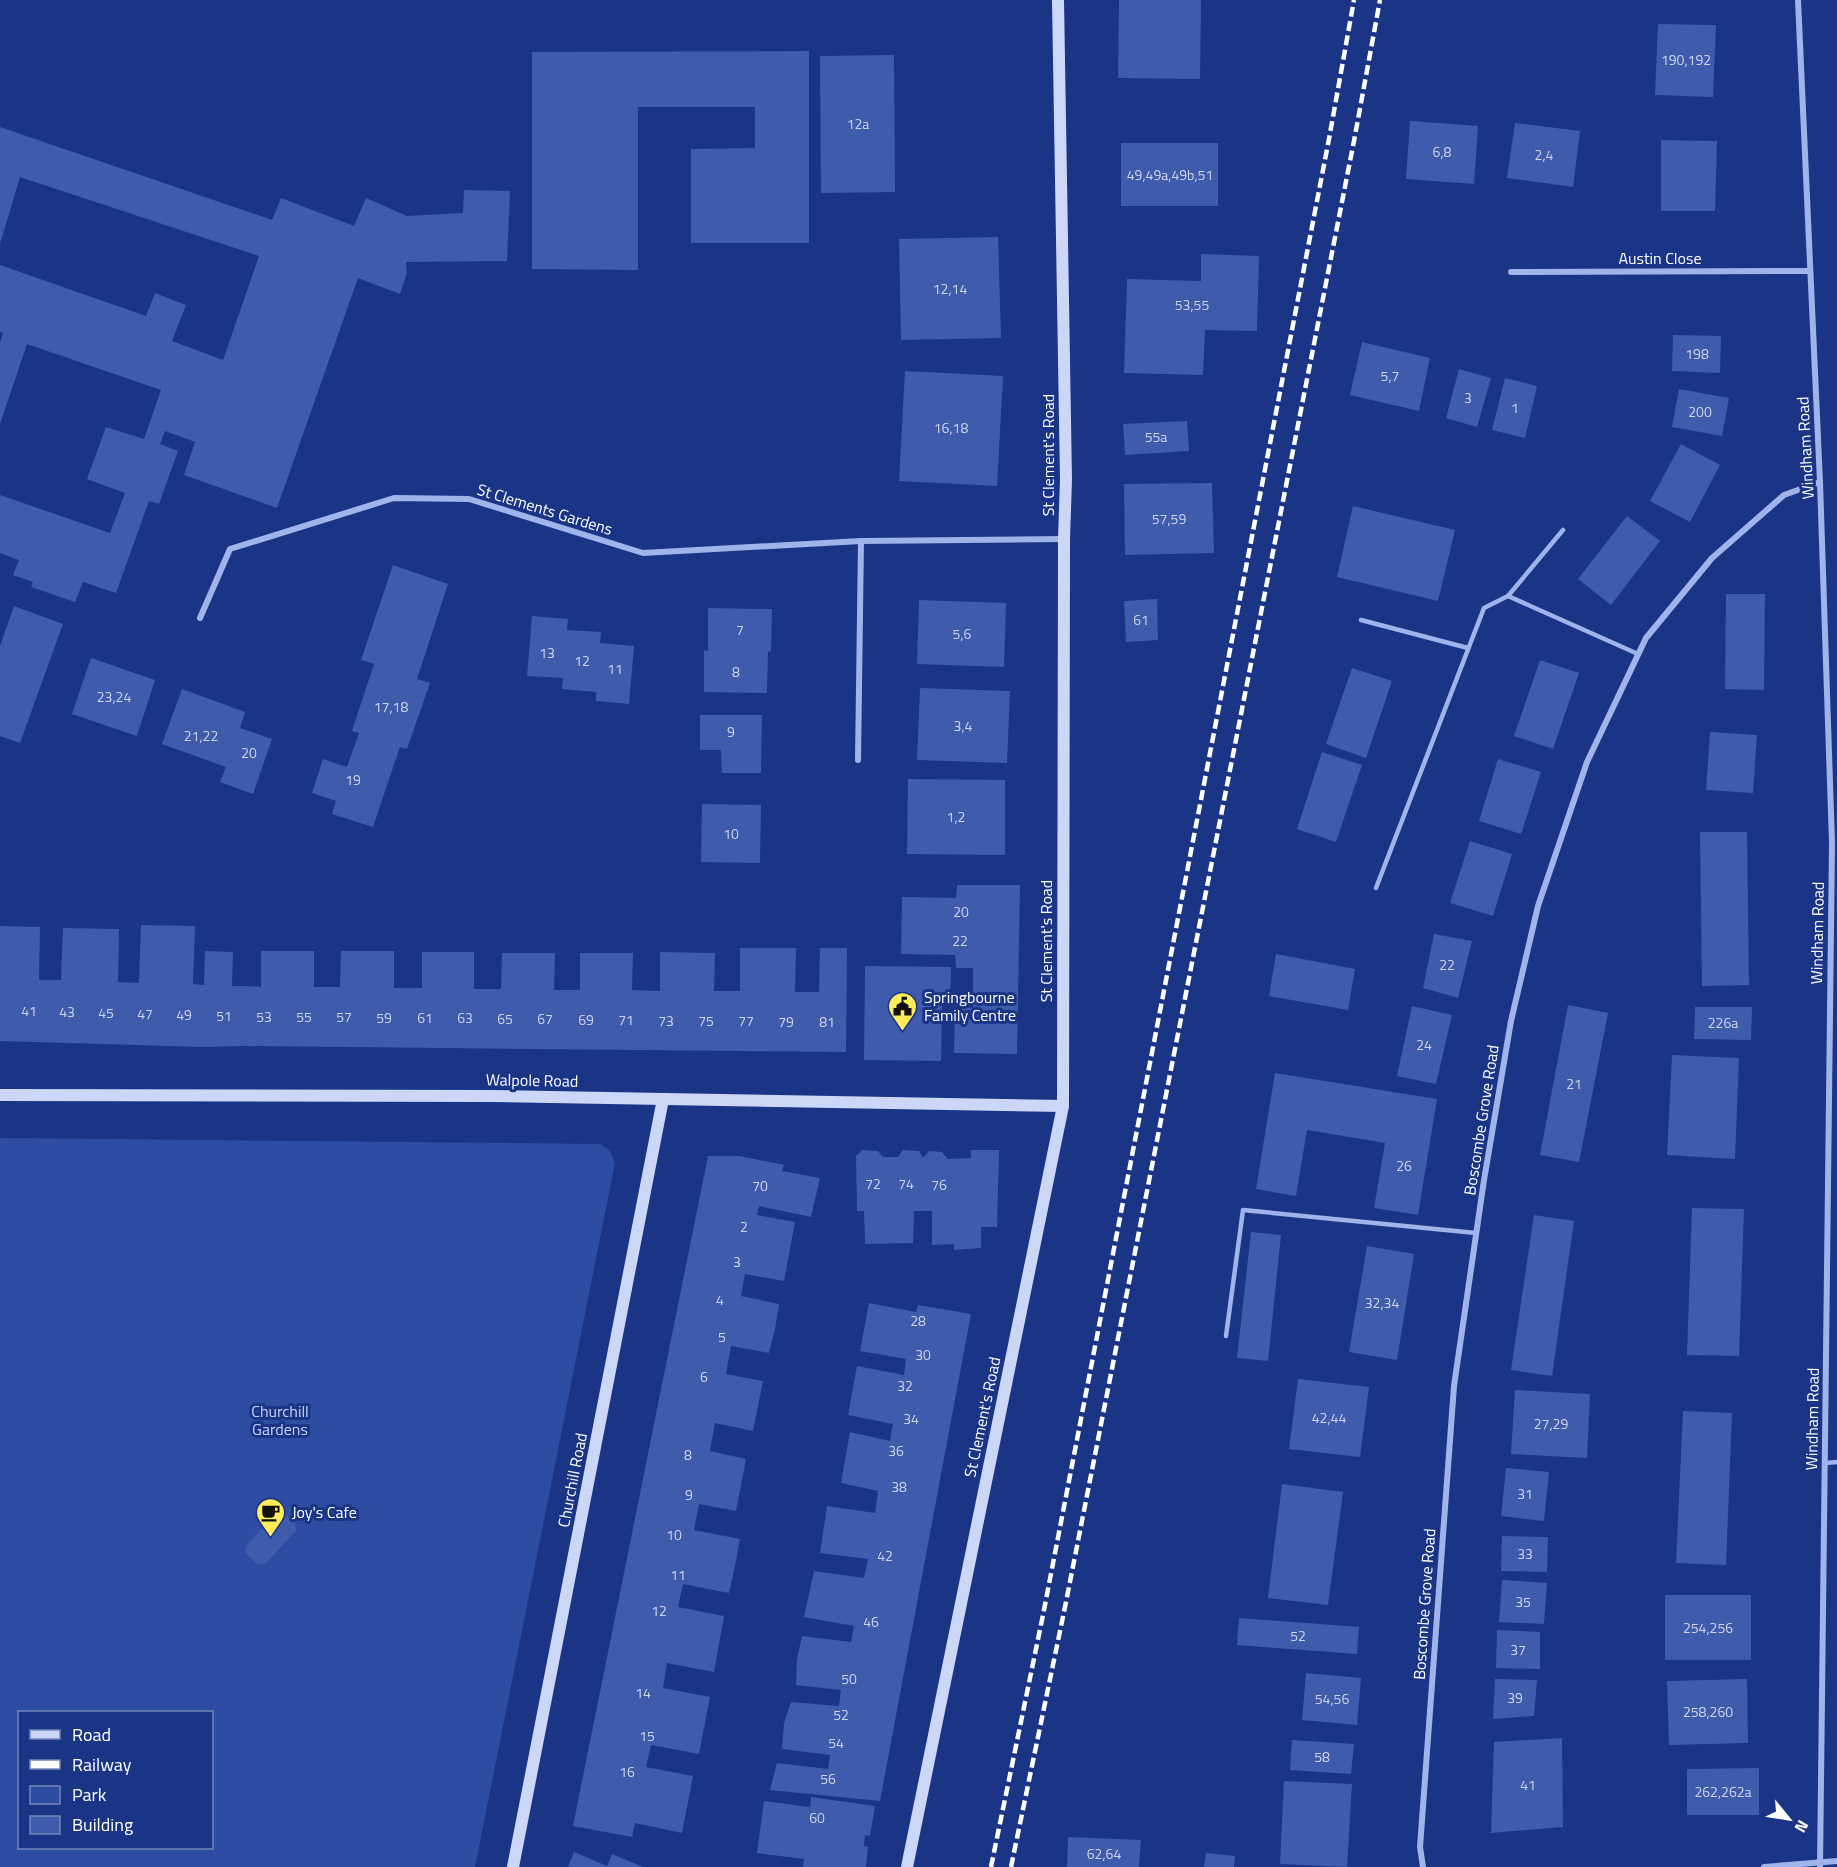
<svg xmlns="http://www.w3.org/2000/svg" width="1837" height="1867" viewBox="0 0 1837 1867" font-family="'Titillium Web',sans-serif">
<rect width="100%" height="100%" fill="#1a3585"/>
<path fill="#2d4da3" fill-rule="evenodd" d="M0,1138L600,1144L610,1151L615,1163L475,1867H0ZM20,1712H212V1848H20Z"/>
<g fill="#3e5bac">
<path d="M1119,0H1201L1200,79L1118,78Z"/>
<path d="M1658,24L1716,25L1713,97L1655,95Z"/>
<path d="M809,51V243H691V149L755,148V107H638V270L532,269V52Z"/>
<path d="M894,55L895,192L821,193L820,56Z"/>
<path d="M1410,121L1478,126L1474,184L1406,179Z"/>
<path d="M1515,123L1580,131L1573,187L1507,178Z"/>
<path d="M0,127L272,220L281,198L354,226L366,198L407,216L463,213L464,190L510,191L507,261L406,262L407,273L400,294L358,278L277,508L184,475L195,442L165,431L160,444L178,451L159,504L149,501L116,593L83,582L75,602L31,587L33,582L13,575L19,560L0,553V495L110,533L125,493L87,479L106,427L144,439L161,390L27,344L0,424V343L3,333L0,332V265L146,316L155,293L186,305L172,341L223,360L259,256L20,177L0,244Z"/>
<path d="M1661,140L1717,141L1715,211H1661Z"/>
<rect x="1121" y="143" width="97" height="63"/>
<path d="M998,237L1001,338L901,340L899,239Z"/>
<path d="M1201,254L1259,256L1257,331L1205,330L1203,375L1124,373L1127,279L1201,281Z"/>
<path d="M1673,335L1721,336L1720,373L1672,371Z"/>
<path d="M1362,342L1430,358L1419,411L1350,395Z"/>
<path d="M1459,369L1491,378L1477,427L1446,418Z"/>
<path d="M905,371L1003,376L997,486L899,481Z"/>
<path d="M1505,378L1537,386L1525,438L1492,430Z"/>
<path d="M1679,389L1729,398L1722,436L1672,427Z"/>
<path d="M1187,421L1189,451L1125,455L1123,424Z"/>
<path d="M1681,444L1720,465L1690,522L1650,501Z"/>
<path d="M1212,483L1214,553L1125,555L1124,484Z"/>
<path d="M1353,506L1455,530L1438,601L1337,577Z"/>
<path d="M1627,516L1660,541L1611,605L1578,579Z"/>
<path d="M393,565L448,584L417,679L430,683L407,749L400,747L373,827L332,814L336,801L312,793L323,759L347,767L359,733L352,731L374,664L361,660Z"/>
<path d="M1726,594H1765L1764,690L1725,689Z"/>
<path d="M1157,599L1158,640L1126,642L1124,601Z"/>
<path d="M919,600L1006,603L1004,667L917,664Z"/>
<path d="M14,606L63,624L20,743L0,736V646Z"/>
<path d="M708,608L772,609L771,651L768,652L767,693L704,692V650L708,651Z"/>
<path d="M532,616L568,619L567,630L601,632L600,643L634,646L629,704L596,701V692L562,689L563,678L527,676Z"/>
<path d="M91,658L155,680L137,736L72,714Z"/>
<path d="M1540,660L1579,673L1553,749L1514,736Z"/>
<path d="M1352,668L1392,681L1366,758L1326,744Z"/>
<path d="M920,688L1010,691L1007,763L917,760Z"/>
<path d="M182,689L245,712L240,728L272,739L253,794L220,782L226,767L162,744Z"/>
<path d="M700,715H762L761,773H722L721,750H700Z"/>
<path d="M1710,732L1757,735L1753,793L1706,790Z"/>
<path d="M1322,752L1362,765L1336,842L1297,829Z"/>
<path d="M1498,759L1541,772L1521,834L1479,821Z"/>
<path d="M908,779L1005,780V855L907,854Z"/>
<path d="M702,804L761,805L760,863L701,862Z"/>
<path d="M1700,832H1747L1749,985L1702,986Z"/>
<path d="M1470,841L1512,854L1493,916L1450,903Z"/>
<path d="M957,885H1020L1017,1054L954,1053L955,1007L973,1008V968H956L955,955L901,954L902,897L956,898Z"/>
<path d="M141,925L195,926L193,984L204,985L205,951L233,952L232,986H244L261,987V951H314V987H340L341,951H394V988H422V952H474V989H501L502,953H555L554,990H580V953H633L632,990L660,991V952L715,953L714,991H740V948H796L795,992H819L820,948H847L846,1052L243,1046L202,1047L0,1041V926L40,927L39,980H61L63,928L119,929L118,982L139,983Z"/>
<path d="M1434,934L1472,941L1458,998L1423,988Z"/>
<path d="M1276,954L1355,969L1348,1010L1269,996Z"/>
<path d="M865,966L951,967L950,1004H942L941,1061L864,1060Z"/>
<path d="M1568,1005L1608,1013L1579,1162L1540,1155Z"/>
<path d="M1412,1006L1452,1015L1436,1084L1397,1076Z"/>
<path d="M1695,1007H1752L1751,1040L1694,1039Z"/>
<path d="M1672,1055L1739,1058L1735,1159L1667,1155Z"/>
<path d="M1275,1073L1437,1099L1418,1215L1374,1208L1385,1143L1307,1130L1296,1196L1256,1189Z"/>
<path d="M862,1150L878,1151L883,1157H898L903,1150L919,1151L923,1158L929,1151L942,1152L948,1159L971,1158V1150H999L997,1227H981V1248L954,1250V1244L932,1245V1211H914L913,1243L865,1244L864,1211H857L856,1156Z"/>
<path d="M708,1156H739L784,1165L782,1171L820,1178L811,1217L759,1206L757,1215L795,1222L784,1281L745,1274L741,1296L779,1304L775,1329L769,1353L731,1346L726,1374L763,1381L753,1431L715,1423L710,1451L746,1459L736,1511L699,1504L694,1530L740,1539L735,1566L729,1593L683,1584L678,1607L724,1616L714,1672L667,1663L663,1688L710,1697L699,1754L651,1745L646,1767L693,1776L682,1833L635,1823L632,1837L573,1826Z"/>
<path d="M1692,1208L1744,1209L1739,1356L1687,1355Z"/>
<path d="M1534,1215L1574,1221L1552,1376L1511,1370Z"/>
<path d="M1251,1232L1281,1235L1268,1361L1237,1358Z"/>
<path d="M1367,1246L1414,1254L1397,1360L1349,1352Z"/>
<path d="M869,1303L916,1312L918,1305L971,1314L880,1801L770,1790L777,1763L828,1769L830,1755L782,1749L784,1723L791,1702L839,1706L841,1690L796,1685L797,1659L802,1636L851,1642L854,1626L804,1617L814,1571L864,1578L868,1559L820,1553L827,1506L875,1513L878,1491L841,1483L850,1432L890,1441L891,1434L893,1424L848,1415L857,1366L904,1375L906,1359L860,1351Z"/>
<path d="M1298,1379L1369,1387L1360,1457L1289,1449Z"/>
<path d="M1515,1390L1590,1394L1587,1458L1511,1454Z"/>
<path d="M1683,1411L1732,1413L1726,1565L1676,1563Z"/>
<path d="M1506,1468L1549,1472L1544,1521L1501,1516Z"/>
<path d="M1282,1484L1343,1492L1328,1605L1268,1598Z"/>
<path d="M284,1512L295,1523L296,1531L265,1564H257L245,1553L246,1546L276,1513Z"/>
<path d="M1502,1536L1548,1537L1547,1572L1501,1571Z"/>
<path d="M1502,1580L1547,1583L1544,1624L1499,1622Z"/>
<rect x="1665" y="1595" width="86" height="65"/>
<path d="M1239,1618L1359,1627L1357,1654L1237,1645Z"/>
<path d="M1497,1630L1540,1632V1669L1496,1668Z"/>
<path d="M1306,1673L1361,1678L1357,1725L1302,1720Z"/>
<path d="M1495,1679L1537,1680L1534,1716L1493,1719Z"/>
<path d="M1747,1679L1748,1743L1669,1745L1667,1681Z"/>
<path d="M1562,1738L1563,1827L1491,1833L1494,1742Z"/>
<path d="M1292,1740L1354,1744L1351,1774L1290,1770Z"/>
<path d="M1759,1768V1815H1687V1769Z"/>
<path d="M1284,1781L1352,1784L1347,1867L1280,1864Z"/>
<path d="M811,1797L875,1806L870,1836L865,1835L864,1846L868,1847L866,1867H803L804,1859L757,1853L764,1801L810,1807Z"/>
<path d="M1068,1837L1141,1840L1139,1867H1067Z"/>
<path d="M574,1852L607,1866L612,1854L643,1867H568Z"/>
<path d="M1206,1853L1235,1856L1234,1867H1204Z"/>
</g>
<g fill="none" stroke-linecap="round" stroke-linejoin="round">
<g stroke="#a0b4ec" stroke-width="4.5">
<path d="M1508,596L1563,530"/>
<path d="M1361,620L1468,648"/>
<path d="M1376,888L1484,608L1508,596L1638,654"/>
<path d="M1226,1336L1243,1210L1476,1233"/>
<path d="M1825,1463L1837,1462"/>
</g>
<g stroke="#a0b4ec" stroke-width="6">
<path d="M1798,0L1820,482L1832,843L1820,1867"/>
<path d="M1511,272L1809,271"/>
<path d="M200,618L230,549L394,498L469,499L643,553L861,541L1064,539"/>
<path d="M858,760L861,541"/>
<path d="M1423,1867L1420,1847L1454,1386L1484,1180L1511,1021L1538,906L1587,762L1646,638L1712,558L1784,495L1820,482"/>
<path d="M1764,1867L1837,1861"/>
</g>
<g stroke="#ccd7f8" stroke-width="12">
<path d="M0,1095L491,1096L1063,1106"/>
<path d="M513,1867L663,1099"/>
<path d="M907,1867L1063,1106L1064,539L1066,480L1058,0"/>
</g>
<g stroke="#fff" stroke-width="4.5" stroke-dasharray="10 4.5" stroke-linecap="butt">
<path d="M991,1867L1043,1615L1329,139L1354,0"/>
<path d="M1011,1867L1065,1607L1354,141L1380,0"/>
</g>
</g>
<defs>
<symbol id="civic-pin" viewBox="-11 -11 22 30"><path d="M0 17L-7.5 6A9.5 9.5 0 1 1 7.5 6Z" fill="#feec5b" stroke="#1a3585"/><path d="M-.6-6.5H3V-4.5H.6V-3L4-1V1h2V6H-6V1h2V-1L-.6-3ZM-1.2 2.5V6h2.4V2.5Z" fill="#111"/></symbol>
<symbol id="cafe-pin" viewBox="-11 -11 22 30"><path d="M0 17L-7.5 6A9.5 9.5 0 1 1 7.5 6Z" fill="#feec5b" stroke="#1a3585"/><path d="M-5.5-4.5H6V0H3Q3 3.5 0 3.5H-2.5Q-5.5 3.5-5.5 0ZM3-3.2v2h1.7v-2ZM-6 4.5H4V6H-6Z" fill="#111"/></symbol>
</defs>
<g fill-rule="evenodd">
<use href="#civic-pin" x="886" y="990" width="33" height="45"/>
<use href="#cafe-pin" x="254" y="1496" width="33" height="45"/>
</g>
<g text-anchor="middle" stroke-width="6" stroke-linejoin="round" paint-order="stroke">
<g font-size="14" fill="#cfd6ea">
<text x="1686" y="65">190,192</text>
<text x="858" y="129">12a</text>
<text x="1442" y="157">6,8</text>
<text x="1544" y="160">2,4</text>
<text x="1170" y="180">49,49a,49b,51</text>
<text x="950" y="294">12,14</text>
<text x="1192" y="310">53,55</text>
<text x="1697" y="359">198</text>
<text x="1390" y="381">5,7</text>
<text x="1468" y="403">3</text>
<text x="1515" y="413">1</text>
<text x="1700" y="417">200</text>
<text x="951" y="433">16,18</text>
<text x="1156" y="442">55a</text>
<text x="1169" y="524">57,59</text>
<text x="1141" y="625">61</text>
<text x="740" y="635">7</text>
<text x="962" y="639">5,6</text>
<text x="547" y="658">13</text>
<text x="582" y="666">12</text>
<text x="615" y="674">11</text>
<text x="736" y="677">8</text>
<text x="114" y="702">23,24</text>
<text x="391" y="712">17,18</text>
<text x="963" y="731">3,4</text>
<text x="731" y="737">9</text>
<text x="201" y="741">21,22</text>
<text x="249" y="758">20</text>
<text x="353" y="785">19</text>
<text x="956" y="822">1,2</text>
<text x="731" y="839">10</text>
<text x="961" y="917">20</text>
<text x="960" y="946">22</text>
<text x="1447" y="970">22</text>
<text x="29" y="1016">41</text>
<text x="67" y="1017">43</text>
<text x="106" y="1018">45</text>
<text x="145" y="1019">47</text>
<text x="184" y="1020">49</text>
<text x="224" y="1021">51</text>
<text x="264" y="1022">53</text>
<text x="304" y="1022">55</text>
<text x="344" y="1022">57</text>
<text x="384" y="1023">59</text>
<text x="425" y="1023">61</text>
<text x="465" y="1023">63</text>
<text x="505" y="1024">65</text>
<text x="545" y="1024">67</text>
<text x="586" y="1025">69</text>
<text x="626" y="1025">71</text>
<text x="666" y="1026">73</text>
<text x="706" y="1026">75</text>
<text x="746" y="1026">77</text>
<text x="786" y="1027">79</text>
<text x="827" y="1027">81</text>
<text x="1723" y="1028">226a</text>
<text x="1424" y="1050">24</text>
<text x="1574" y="1089">21</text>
<text x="1404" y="1171">26</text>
<text x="873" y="1189">72</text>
<text x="906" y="1189">74</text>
<text x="939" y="1190">76</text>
<text x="760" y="1191">70</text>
<text x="744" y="1232">2</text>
<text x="737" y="1267">3</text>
<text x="720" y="1305">4</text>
<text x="1382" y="1308">32,34</text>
<text x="918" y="1326">28</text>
<text x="722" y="1342">5</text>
<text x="923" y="1360">30</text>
<text x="704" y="1382">6</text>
<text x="905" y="1391">32</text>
<text x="1329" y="1423">42,44</text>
<text x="911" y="1424">34</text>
<text x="1551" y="1429">27,29</text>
<text x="896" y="1456">36</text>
<text x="688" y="1460">8</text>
<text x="899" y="1492">38</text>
<text x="1525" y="1499">31</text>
<text x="689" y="1500">9</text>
<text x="674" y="1540">10</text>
<text x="1525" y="1559">33</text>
<text x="885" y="1561">42</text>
<text x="678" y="1580">11</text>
<text x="1523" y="1607">35</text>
<text x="659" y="1616">12</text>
<text x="871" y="1627">46</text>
<text x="1708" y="1633">254,256</text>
<text x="1298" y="1641">52</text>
<text x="1518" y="1655">37</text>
<text x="849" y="1684">50</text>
<text x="643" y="1698">14</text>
<text x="1515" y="1703">39</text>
<text x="1332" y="1704">54,56</text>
<text x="1708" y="1717">258,260</text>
<text x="841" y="1720">52</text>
<text x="647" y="1741">15</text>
<text x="836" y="1748">54</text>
<text x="1322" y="1762">58</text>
<text x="627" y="1777">16</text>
<text x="828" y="1784">56</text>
<text x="1528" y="1790">41</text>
<text x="1723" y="1797">262,262a</text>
<text x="817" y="1823">60</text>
<text x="1104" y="1859">62,64</text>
</g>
<g font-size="16" fill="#fff" stroke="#1a3585">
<text x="1660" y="264">Austin Close</text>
<text transform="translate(1805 448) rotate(-93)" y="6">Windham Road</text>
<text transform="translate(1048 455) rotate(-90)" y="6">St Clement's Road</text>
<text transform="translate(545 509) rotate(17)" y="6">St Clements Gardens</text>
<text transform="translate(1817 933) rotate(-89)" y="6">Windham Road</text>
<text transform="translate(1046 941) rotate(-90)" y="6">St Clement's Road</text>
<text transform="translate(532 1080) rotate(1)" y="6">Walpole Road</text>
<text transform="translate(1481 1120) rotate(-81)" y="6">Boscombe Grove Road</text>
<text transform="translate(982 1417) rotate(-78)" y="6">St Clement's Road</text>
<text transform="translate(1812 1419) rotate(-89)" y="6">Windham Road</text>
<text transform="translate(572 1480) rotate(-79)" y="6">Churchill Road</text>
<text transform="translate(1424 1604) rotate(-86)" y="6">Boscombe Grove Road</text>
</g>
<g font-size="16" fill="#fff" stroke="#1a3585" text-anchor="start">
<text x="924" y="1003">Springbourne<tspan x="924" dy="18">Family Centre</tspan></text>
<text x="292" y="1518">Joy's Cafe</text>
</g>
<g font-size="16" fill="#c5d3f9" stroke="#1a3585">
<text x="280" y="1417">Churchill<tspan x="280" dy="18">Gardens</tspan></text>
</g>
</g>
<rect x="18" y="1711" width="195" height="138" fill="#1a3585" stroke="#7686b6" stroke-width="1.5"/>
<rect x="30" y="1730" width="30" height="9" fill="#ccd7f8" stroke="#7686b6" stroke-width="1.5"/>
<text x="72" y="1741" font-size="18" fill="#ffffff">Road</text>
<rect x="30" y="1760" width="30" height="9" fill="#ffffff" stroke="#7686b6" stroke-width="1.5"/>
<text x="72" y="1771" font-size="18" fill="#ffffff">Railway</text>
<rect x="30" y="1786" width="30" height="18" fill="#2d4da3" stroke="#7686b6" stroke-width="1.5"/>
<text x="72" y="1801" font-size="18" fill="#ffffff">Park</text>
<rect x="30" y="1816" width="30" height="18" fill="#3e5bac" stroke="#7686b6" stroke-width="1.5"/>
<text x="72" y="1831" font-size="18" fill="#ffffff">Building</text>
<g transform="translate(1789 1819) rotate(120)" stroke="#1a3585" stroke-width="4.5" paint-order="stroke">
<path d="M0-4.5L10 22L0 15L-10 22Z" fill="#ffffff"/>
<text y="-9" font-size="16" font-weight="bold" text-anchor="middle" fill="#ffffff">N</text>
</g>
</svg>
